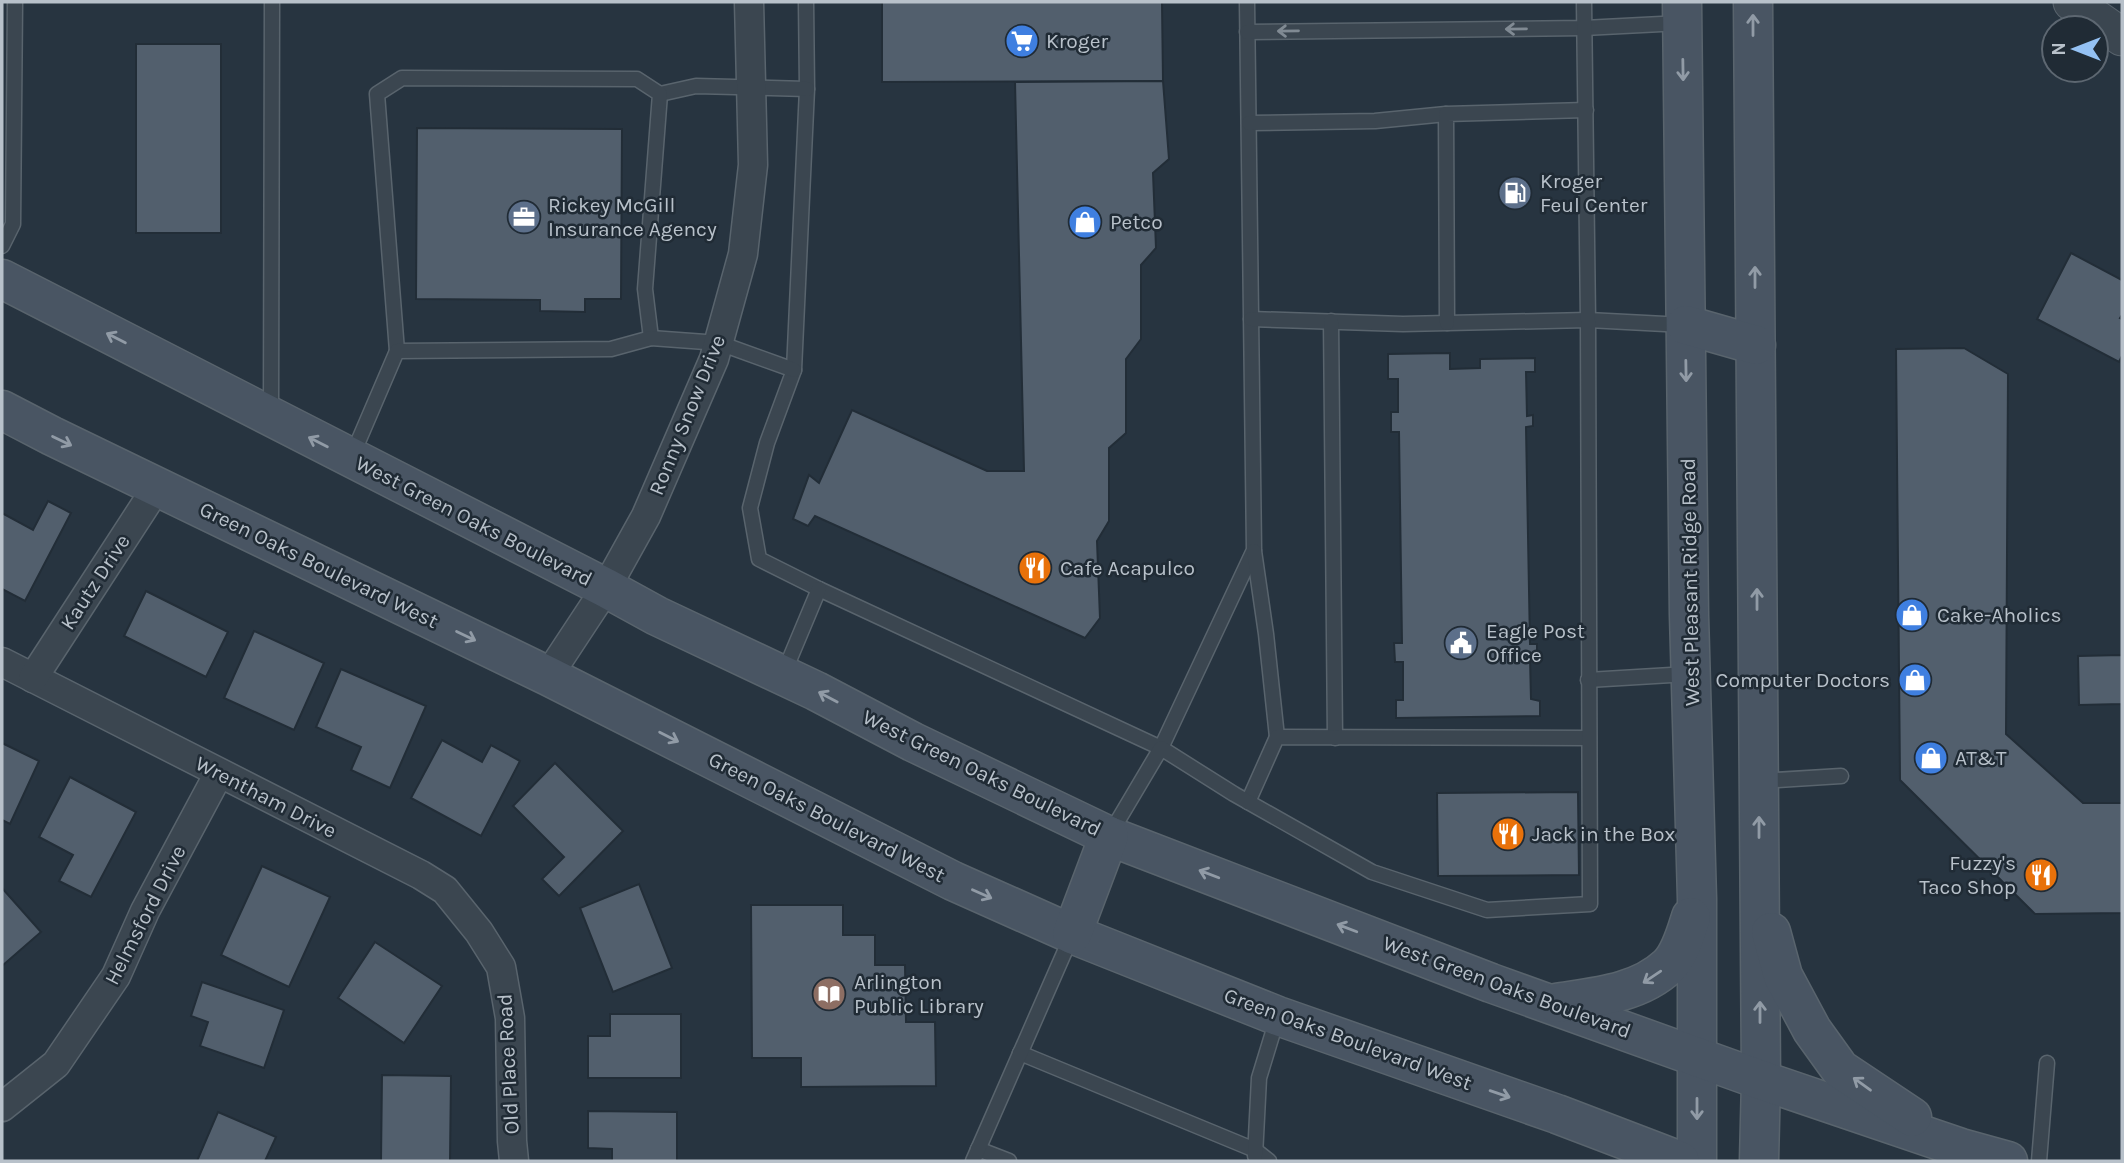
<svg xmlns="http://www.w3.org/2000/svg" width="2124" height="1163" viewBox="0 0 2124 1163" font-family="Karla,sans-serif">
<rect width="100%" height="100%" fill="#273440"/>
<g fill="#525f6d" stroke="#222d37" stroke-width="2">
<path d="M882,2H1162L1163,81L882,82Z"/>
<rect x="136" y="44" width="85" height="189"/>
<path d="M1163,81L1169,159L1153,173L1156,248L1141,265V339L1126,359V433L1109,448V521L1097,541L1100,618L1085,638L815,516L808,526L793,519L809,475L819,483L852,410L987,471H1024L1015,82Z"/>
<path d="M417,128L622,129L621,299H585V312L540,311V300L416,299Z"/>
<path d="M2071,253L2122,280V315L2120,318L2122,319V356L2119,362L2037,319Z"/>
<path d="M1964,348L2008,374L2006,734L2083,803H2122V913L2035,914L1900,780L1896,349Z"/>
<path d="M1450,353V369L1480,368V359L1535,358V372H1526L1527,416L1533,415V426L1526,427L1530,644H1537V657H1530L1531,699L1540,701V716L1396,718V700H1403V662H1395L1394,643H1402L1399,432H1391V412H1398V379H1388V354Z"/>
<path d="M48,501L71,513L25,601L2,589V513L33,530Z"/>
<path d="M146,591L228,632L206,677L124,636Z"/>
<path d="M254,631L324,663L294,730L224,698Z"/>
<path d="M2122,655V704L2079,705L2078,656Z"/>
<path d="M341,669L426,706L390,788L351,770L361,747L316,727Z"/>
<path d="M442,740L482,762L491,745L520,761L481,836L411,798Z"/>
<path d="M2,743L39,761L10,824L2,820Z"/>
<path d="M555,763L623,831L559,896L542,879L564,857L513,806Z"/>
<path d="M70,777L136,812L91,897L59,881L73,855L39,837Z"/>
<path d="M1578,792L1579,875L1438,876L1437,793Z"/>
<path d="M262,866L330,897L289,987L221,955Z"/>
<path d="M639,884L672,968L613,992L580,908Z"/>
<path d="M2,888L41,932L2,966Z"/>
<path d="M751,905H843V935H875V965H905L906,1022H935L936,1086L801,1087V1058H752Z"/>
<path d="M375,942L442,986L404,1043L338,998Z"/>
<path d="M202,982L284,1010L264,1068L200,1046L208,1022L191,1016Z"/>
<path d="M610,1014H681V1078H588V1036H610Z"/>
<path d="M382,1075L451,1076L450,1161H381Z"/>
<path d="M588,1111L677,1112V1161H612V1149L588,1148Z"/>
<path d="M218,1112L276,1137L265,1161H197Z"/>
</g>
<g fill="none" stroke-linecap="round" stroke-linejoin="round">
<defs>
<g id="service">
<path d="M806,2L807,89L794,370L767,443L750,508L759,559L819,589L1161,748L1254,550L1247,2"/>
<path d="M1247,32L1584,28L1681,23"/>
<path d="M660,94L696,86L807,89"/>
<path d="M1249,123L1375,121L1446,114"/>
<path d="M2,246L13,224L15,2"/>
<path d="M1251,319L1403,324L1588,320L1684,325"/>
<path d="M1331,321L1335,738"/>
<path d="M1447,323L1446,114L1586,110"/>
<path d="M397,351L377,94L402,78L637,79L660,94L645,289L651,338"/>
<path d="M271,413L272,2"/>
<path d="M352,456L397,351L611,349L651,338L719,343L794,370"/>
<path d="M1254,551L1266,634L1277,737"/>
<path d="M783,675L819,589"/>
<path d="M1588,680L1688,674"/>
<path d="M1760,781L1841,776"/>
<path d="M1248,802L1277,737L1589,738"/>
<path d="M1110,834L1161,748L1234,794L1372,872L1487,910L1590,904L1588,320L1584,2"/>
<path d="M1020,1053L1255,1150L1269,1161"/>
<path d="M978,1149L1009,1161"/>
<path d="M1255,1156L1259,1078L1277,1019"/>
<path d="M973,1161L1072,935"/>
<path d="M2039,1161L2047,1063"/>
</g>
<g id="minor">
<path d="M2,662L421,875L445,890L479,932L501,967L510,1018L512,1141L514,1161"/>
<path d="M548,676L606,588L646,516L714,359L743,254L753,165L749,2"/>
<path d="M33,678L157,487"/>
<path d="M2,1107L56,1064L116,976L145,911L219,773"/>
</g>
<path id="tertiary" d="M2072,2L2122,37"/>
<g id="secondary">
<path d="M1682,2L1689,615L1697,899V1161"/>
<path d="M1753,2L1761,1080L1759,1161"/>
<path d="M2,279L606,588L657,616L816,691L913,742L1109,836L1491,983L1761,1080L1961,1148L2008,1161"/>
<path d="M1686,325L1756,345"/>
<path d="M2,410L52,436L548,676L953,881L1072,934L1278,1016L1557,1114L1680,1161"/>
<path d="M1771,932L1783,976L1812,1030L1840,1069L1912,1117"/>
<path d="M1072,934L1109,836"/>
<path d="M1556,1003C1594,997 1638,994 1668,966C1680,955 1686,933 1691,917"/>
</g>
</defs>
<use href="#service" stroke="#59646d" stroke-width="17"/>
<use href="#minor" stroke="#59646d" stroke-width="31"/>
<use href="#tertiary" stroke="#59646d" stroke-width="39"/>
<use href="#secondary" stroke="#59646d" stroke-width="41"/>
<use href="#service" stroke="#3b4650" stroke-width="14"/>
<use href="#minor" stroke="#3b4650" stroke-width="28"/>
<use href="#tertiary" stroke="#3b4650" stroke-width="37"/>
<use href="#secondary" stroke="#495563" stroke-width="38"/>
</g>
<defs><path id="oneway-shaft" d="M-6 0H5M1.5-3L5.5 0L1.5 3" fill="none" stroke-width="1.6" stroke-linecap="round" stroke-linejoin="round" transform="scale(1.75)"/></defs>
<g stroke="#919ba6">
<use href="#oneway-shaft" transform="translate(1753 25) rotate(-90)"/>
<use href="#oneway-shaft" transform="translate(1683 70) rotate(89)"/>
<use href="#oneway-shaft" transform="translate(1755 277) rotate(-90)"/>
<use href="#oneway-shaft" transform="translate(116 338) rotate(-153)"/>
<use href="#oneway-shaft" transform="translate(1686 371) rotate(89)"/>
<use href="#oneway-shaft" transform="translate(62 441) rotate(26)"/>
<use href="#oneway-shaft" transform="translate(318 442) rotate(-153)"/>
<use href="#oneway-shaft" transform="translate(1757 599) rotate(-90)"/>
<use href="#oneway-shaft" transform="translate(466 636) rotate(26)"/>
<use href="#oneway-shaft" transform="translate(828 697) rotate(-152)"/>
<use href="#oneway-shaft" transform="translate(669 737) rotate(27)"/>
<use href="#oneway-shaft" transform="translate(1759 827) rotate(-90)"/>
<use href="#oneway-shaft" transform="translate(1209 874) rotate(-159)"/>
<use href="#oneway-shaft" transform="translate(982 894) rotate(24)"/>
<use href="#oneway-shaft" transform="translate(1347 928) rotate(-159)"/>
<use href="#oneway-shaft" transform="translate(1652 977) rotate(146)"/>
<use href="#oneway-shaft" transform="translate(1760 1012) rotate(-90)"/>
<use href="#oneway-shaft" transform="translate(1862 1084) rotate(-144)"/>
<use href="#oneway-shaft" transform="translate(1500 1094) rotate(19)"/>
<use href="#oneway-shaft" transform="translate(1697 1109) rotate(90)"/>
</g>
<g stroke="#808a93">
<use href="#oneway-shaft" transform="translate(1516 29) rotate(179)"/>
<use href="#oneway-shaft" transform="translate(1288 31) rotate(179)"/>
</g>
<defs>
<symbol id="supermarket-disc" viewBox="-11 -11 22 22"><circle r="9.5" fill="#3f7fe0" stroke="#202b35"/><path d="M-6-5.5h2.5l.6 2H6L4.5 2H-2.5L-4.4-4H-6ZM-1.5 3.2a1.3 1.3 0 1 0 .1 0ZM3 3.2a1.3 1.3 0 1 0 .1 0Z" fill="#fff"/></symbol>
<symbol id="fuel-disc" viewBox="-11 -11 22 22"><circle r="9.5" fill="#5c6f8a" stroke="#202b35"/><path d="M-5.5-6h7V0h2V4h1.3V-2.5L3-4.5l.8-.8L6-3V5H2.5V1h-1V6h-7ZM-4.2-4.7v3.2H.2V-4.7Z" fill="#fff"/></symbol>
<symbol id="office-disc" viewBox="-11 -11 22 22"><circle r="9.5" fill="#5c6f8a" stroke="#202b35"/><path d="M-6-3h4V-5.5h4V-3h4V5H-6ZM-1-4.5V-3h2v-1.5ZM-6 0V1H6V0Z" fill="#fff"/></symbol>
<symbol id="shop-disc" viewBox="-11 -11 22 22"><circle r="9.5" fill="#3f7fe0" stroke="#202b35"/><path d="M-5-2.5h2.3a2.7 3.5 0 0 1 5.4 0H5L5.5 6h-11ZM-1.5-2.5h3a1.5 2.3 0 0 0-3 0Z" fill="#fff"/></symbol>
<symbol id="restaurant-disc" viewBox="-11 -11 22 22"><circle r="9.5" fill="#e8710a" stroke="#202b35"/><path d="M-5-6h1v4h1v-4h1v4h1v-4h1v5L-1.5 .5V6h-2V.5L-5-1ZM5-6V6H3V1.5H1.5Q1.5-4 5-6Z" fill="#fff"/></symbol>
<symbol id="civic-disc" viewBox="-11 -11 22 22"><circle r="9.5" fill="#5c6f8a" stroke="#202b35"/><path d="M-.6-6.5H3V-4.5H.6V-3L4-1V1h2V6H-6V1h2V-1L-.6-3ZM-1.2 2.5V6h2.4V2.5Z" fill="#fff"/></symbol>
<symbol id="library-disc" viewBox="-11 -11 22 22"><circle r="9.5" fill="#8d6e63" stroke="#202b35"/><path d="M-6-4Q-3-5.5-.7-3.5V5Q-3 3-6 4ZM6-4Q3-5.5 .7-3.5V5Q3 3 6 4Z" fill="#fff"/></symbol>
</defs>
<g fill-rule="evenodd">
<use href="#supermarket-disc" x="1003" y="22" width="38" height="38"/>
<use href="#fuel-disc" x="1496" y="174" width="38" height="38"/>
<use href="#office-disc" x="505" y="198" width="38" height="38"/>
<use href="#shop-disc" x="1066" y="203" width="38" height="38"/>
<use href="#restaurant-disc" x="1016" y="549" width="38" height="38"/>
<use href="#shop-disc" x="1893" y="596" width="38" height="38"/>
<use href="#civic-disc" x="1442" y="624" width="38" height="38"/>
<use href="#shop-disc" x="1896" y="661" width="38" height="38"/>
<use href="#shop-disc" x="1912" y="739" width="38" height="38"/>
<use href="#restaurant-disc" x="1489" y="815" width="38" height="38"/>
<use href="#restaurant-disc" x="2022" y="856" width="38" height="38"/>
<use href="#library-disc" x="810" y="975" width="38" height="38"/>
</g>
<g text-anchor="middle" stroke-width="5" stroke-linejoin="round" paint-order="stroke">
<g font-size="21" fill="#b8c1ca" stroke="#202b35" text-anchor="start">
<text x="1046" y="48">Kroger</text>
<text x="1540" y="188">Kroger<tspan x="1540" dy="24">Feul Center</tspan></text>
<text x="548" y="212">Rickey McGill<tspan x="548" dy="24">Insurance Agency</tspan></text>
<text x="1110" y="229">Petco</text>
<text x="1060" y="575">Cafe Acapulco</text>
<text x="1937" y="622">Cake-Aholics</text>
<text x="1486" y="638">Eagle Post<tspan x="1486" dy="24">Office</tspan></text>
<text x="1890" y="687" text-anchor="end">Computer Doctors</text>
<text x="1955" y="765">AT&amp;T</text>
<text x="1532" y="841">Jack in the Box</text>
<text x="2016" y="870" text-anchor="end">Fuzzy's<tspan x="2016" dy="24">Taco Shop</tspan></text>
<text x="854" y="989">Arlington<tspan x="854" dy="24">Public Library</tspan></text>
</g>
<g font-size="21" fill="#b8c1ca" stroke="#202b35">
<text transform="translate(687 415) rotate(-68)" y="7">Ronny Snow Drive</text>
<text transform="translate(474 521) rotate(27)" y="7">West Green Oaks Boulevard</text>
<text transform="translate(319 565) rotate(26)" y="7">Green Oaks Boulevard West</text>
<text transform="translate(95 582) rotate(-57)" y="7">Kautz Drive</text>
<text transform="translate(1690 582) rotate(-91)" y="7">West Pleasant Ridge Road</text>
<text transform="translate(982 773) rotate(26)" y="7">West Green Oaks Boulevard</text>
<text transform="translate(266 797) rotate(27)" y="7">Wrentham Drive</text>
<text transform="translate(827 817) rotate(27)" y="7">Green Oaks Boulevard West</text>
<text transform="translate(145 915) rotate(-63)" y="7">Helmsford Drive</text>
<text transform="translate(1507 987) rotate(20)" y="7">West Green Oaks Boulevard</text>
<text transform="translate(1348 1039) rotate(20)" y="7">Green Oaks Boulevard West</text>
<text transform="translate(508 1064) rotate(-93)" y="7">Old Place Road</text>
</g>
</g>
<rect width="2124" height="1163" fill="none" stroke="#b8c1ca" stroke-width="7"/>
<g transform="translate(2075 49) rotate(270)"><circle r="33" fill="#202b35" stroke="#5d6771" stroke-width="2"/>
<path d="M0-5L12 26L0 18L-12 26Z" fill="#94c1f3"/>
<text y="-10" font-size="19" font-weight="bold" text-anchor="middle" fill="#b8c1ca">N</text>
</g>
</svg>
